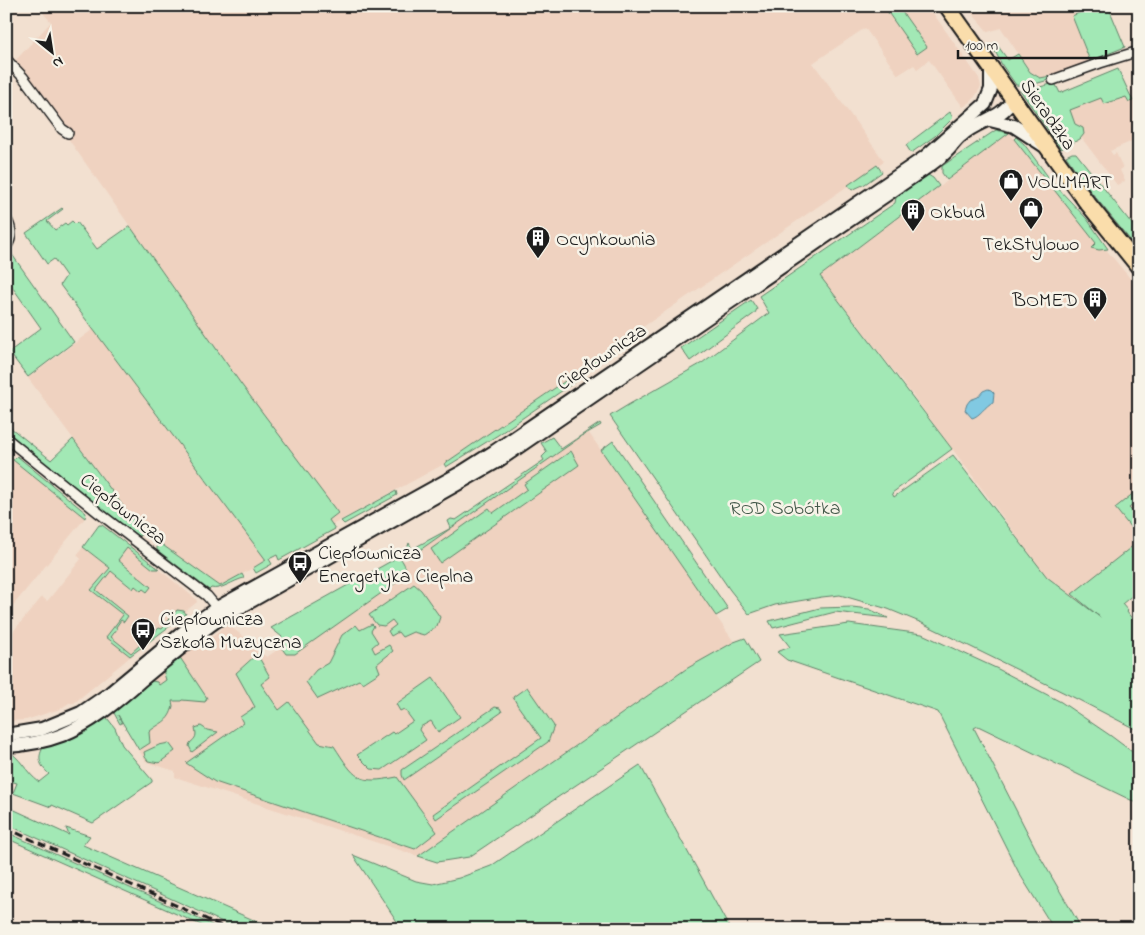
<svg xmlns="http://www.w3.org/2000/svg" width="1145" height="935" viewBox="0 0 1145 935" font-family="'Indie Flower',sans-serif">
<rect width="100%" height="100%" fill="#f2e0d0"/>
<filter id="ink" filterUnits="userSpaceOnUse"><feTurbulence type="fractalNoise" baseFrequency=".02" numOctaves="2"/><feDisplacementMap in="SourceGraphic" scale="10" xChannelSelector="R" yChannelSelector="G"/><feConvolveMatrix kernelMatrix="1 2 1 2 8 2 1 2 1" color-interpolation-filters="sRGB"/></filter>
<g filter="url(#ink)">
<g fill="#efd2c0">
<path d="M37,6H928L979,78L981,87L972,101L963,107L929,60L917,69L914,65L898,75L865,28L813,63L884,161L444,464L220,586L141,530L28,378L92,330L90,326L163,273L67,137L69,129L19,64L15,61L51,22Z"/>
<path d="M966,6H1095L1072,16L1090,61L1063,72L1046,77H1038L1030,71L1001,28L988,32Z"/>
<path d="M1118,69L1133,102L1136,101L1139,107V138L1110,151L1113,155L1116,153L1123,168L1120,170L1125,181L1117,185L1056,104L1059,93Z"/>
<path d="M1009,133L1139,289V580L1096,614L1047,577L908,389L820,276L939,186L940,187L973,159Z"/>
<path d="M589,433L734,642L686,669L418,856L175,777V771L146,762L118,715L124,710V704L194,643L196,646L200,643L202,646L224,626L228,625L254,644L257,651L267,657L582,436Z"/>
<path d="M6,454L85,518L6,614Z"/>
<path d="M128,545L196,599L197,602L74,703H69L60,709L26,720L6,721V640L42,597L47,601L49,599L81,559L77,555L83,547L110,568Z"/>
</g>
<g fill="#a2e8b5" stroke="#5f8268">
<path d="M894,6H898L927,47L917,54L887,11Z"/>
<path d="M1095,6H1108L1125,47L1090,61L1072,16Z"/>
<path d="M995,42L1008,60L1018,54L1030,72L1040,78L1051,76L1052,79L1028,86L1016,85L1002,65L992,45Z"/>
<path d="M1118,69L1133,101L1129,102L1126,97L1104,104L1101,98L1070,110L1075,124L1083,128L1084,134L1080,139L1061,149L1020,90L1036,88L1055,83L1060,93Z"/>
<path d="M950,112L953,118L935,136L911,153L906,145Z"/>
<path d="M996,130L1009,133L947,180L942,173V166Z"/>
<path d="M1016,137L1024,144L1052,182L1087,219L1108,249L1099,250L1091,248L1096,243L1014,139Z"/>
<path d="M1072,153H1076L1139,233V251L1088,188L1066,156Z"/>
<path d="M877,165L882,172L865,184L852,190L848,185Z"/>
<path d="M928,175L933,178L939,186L820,276L952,449L892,493L894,497L953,455L1047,577L1101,618L1072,594L1139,541V590L1122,604L1128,611L1127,612L1139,628V731L1079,700L922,623L888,609L840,595L822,597L775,605L749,614L730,590L610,416L628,405L702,363L769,313L759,296L895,203L896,197Z"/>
<path d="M62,208L63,209L47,221L55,230L65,223L67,225L72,221L75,224L77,222L97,249L130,226L241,384L338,513L329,520L335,529L279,560L277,555L269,559L272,564L256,573L253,568L266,560L60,285L66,276L54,259L47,264L26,233Z"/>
<path d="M11,253L74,342L28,377L9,352L41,328L6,278V259Z"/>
<path d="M751,300L757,309L755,313L690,361L681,348Z"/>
<path d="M612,349V350L600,359L579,379L498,435L446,467L444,464Z"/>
<path d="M600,423L601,425L582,436L410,557L407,549L409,543L412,549L451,528L448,521L451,519L456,520L544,460L542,457L547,452L541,443L552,437L561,449Z"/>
<path d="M6,424L51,460L73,439L141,530L146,533L138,536L93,502L6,432Z"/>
<path d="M613,441L728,609L716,616L601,450Z"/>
<path d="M571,451L579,465L440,563L431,549L489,508L493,513L527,489L524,484Z"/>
<path d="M17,456L86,513L85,518L13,460Z"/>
<path d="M396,491L397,495L344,524L341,521Z"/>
<path d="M1135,492L1139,495V500L1129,508L1139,518V538L1115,508Z"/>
<path d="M99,525H102L159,569H153L127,548L118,560L151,587L147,592L143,589L141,591L135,586L133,589L111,571L96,590L128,616L124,622L121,620L116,627L117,629L111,637L131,653L159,628L162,629L177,610L184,611L186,614L130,656L106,637L123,615L91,590L110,568L83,547Z"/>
<path d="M157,541L220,586L242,574L244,578C234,580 220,591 211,588L209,590L157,550Z"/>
<path d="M391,553C400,553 407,567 407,575L295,654H286L278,643L282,637L271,628L393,560Z"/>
<path d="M414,584L421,590L440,617L437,626L424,635L413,632L402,637L398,632L391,636L388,631L396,625L392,620L384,626L377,625L369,615Z"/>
<path d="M852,607L869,609L888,618L835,612L773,628L769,621L820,608Z"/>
<path d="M372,624L374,626L371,631L378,642L372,647L375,653L389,645L393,651L377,664L380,672L363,683L359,680L318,699L306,682L316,670L328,663L342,635L356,625L360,630Z"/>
<path d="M849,624L922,634L998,669L1061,702L1111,736L1139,757V804L978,726L974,728L1039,855L1082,929H1054L1019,873L938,712L787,660L777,652L790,647L780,634Z"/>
<path d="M745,638L759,662L469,857L437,862L418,856L686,669L734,642Z"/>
<path d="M257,654L270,677L261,684L279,710L289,702L319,743L334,746C355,778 357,785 397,777L437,832L415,849L215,782L186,763L243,723L240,717L255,707L236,673Z"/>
<path d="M179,656L207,698L205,702L182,700L181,701H172L173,706C169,723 160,722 149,732L150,743L139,750L118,715L122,723L120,724L114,713V709L153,678L145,686L152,681L157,682L159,685L166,680L163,670Z"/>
<path d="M433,678L460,717L438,732L431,721L420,727L419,730L426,740L382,770L371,769L357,755L392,732L394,734L413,721L404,709L400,711L396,704Z"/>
<path d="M527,687L554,726L548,742L436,819L433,814L541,738L518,706L513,697Z"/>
<path d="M495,707L500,708L502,712L404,780L402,775V770Z"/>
<path d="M102,717L108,719L115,728L122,745L152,780V782L93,823L52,805L51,807L13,793L17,783L6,780V750C20,756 26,773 39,782L49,774C39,765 37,757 44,746Z"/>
<path d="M201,726L207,730L218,732L192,752L189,746L190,743C196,738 197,736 195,728Z"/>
<path d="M169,743L175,751L159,763L148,761L145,757L144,752L159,745Z"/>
<path d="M640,765L730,929H402L353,855L416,881L433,884L459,878L491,866Z"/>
<path d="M6,806L69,835L66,828L90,836L83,845L274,929H238L6,824Z"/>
<path d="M6,832L221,929H210L6,838Z"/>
</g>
<path fill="#81c9e2" stroke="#598493" d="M988,389L991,390L994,393L993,402C985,406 980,416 972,418L965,410L967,404L970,400L978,397L983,391Z"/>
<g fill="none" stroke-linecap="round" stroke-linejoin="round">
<defs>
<g id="minor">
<path d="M6,59L23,77L62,129L68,133"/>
<path d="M1053,80L1100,63L1139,51"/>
<path d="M6,218C12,229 13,237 6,247"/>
<path d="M6,438L99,513L207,596L217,608V614"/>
</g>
<g id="secondary">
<path d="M990,120L1014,126L1043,145"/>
<path d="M6,735L42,729L81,713L110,693L187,629L217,608L462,472L495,451L925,157L985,104L991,89V68"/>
<path d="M6,746C25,745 44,742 62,735C94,722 118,700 144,678C167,659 191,639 216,621L498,461L930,165C937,160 943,156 948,150C953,145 956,139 962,135C978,120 1001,120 1013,99"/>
</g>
<path id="primary" d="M947,6L1085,200L1139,267"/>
</defs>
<use href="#minor" stroke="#1c1c1c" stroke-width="12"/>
<use href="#secondary" stroke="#1c1c1c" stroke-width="16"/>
<use href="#primary" stroke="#1c1c1c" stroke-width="19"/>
<use href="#minor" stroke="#f7f3e8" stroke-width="9"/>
<use href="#secondary" stroke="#f7f3e8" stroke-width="12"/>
<use href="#primary" stroke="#faddab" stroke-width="15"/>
<path stroke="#1c1c1c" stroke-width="3" stroke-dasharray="8 4" stroke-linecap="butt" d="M6,828L228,929"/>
</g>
</g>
<defs>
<symbol id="shop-pin" viewBox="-11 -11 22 30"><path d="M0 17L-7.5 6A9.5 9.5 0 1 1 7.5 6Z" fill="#1c1c1c" stroke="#f7f3e8"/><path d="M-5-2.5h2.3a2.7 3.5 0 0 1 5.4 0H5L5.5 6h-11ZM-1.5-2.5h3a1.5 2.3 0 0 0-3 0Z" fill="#fff"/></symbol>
<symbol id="building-pin" viewBox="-11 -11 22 30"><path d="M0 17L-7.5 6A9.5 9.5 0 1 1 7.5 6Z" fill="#1c1c1c" stroke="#f7f3e8"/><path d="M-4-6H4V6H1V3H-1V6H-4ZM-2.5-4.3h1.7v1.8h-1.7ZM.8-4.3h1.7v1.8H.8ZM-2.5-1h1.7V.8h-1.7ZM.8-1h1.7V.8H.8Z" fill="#fff"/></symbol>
<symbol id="bus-pin" viewBox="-11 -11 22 30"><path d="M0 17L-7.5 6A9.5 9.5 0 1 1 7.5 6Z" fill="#1c1c1c" stroke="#f7f3e8"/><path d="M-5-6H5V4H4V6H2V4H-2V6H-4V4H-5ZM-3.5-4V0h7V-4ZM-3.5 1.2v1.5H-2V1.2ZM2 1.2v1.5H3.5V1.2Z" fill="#fff"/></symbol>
</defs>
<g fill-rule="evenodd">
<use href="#shop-pin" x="997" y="167" width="28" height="38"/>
<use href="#shop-pin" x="1017" y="195" width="28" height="38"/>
<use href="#building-pin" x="899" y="197" width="28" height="38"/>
<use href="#building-pin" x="524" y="224" width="28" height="38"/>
<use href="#building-pin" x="1081" y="285" width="28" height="38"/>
<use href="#bus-pin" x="286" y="549" width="28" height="38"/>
<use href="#bus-pin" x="129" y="616" width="28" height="38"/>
</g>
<g text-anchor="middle" stroke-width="5" stroke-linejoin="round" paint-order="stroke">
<g font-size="20" fill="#1c1c1c" stroke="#f7f3e8">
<text transform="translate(1049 114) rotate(55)" y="7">Sieradzka</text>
<text transform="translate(601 356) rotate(-34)" y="7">Ciepłownicza</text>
<text transform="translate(124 508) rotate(38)" y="7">Ciepłownicza</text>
</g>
<g font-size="20" fill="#1c1c1c" stroke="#f7f3e8" text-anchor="start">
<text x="1028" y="188">VOLLMART</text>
<text x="930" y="218">Okbud</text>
<text x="556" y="245">Ocynkownia</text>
<text x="1031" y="250" text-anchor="middle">TekStylowo</text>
<text x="1078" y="306" text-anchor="end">BOMED</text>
<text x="318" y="559">Ciepłownicza<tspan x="318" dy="23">Energetyka Cieplna</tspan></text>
<text x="160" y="625">Ciepłownicza<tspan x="160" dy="23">Szkoła Muzyczna</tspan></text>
</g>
<g font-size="20" fill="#44594a" stroke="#f7f3e8">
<text x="785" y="514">ROD Sobótka</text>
</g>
</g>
<rect width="1145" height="935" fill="none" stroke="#f7f3e8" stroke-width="25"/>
<rect x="12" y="12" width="1120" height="910" fill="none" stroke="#1c1c1c" stroke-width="2" filter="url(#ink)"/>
<g transform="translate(52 52) rotate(150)" stroke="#f7f3e8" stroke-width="4" paint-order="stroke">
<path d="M0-4L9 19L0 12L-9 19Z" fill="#1c1c1c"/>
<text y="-8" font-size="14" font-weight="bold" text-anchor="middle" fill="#1c1c1c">N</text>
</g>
<path d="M958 50v8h148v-8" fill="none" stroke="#1c1c1c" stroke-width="2.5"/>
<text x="965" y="50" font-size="15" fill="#1c1c1c" stroke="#f7f3e8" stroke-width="4" paint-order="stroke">100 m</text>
</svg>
